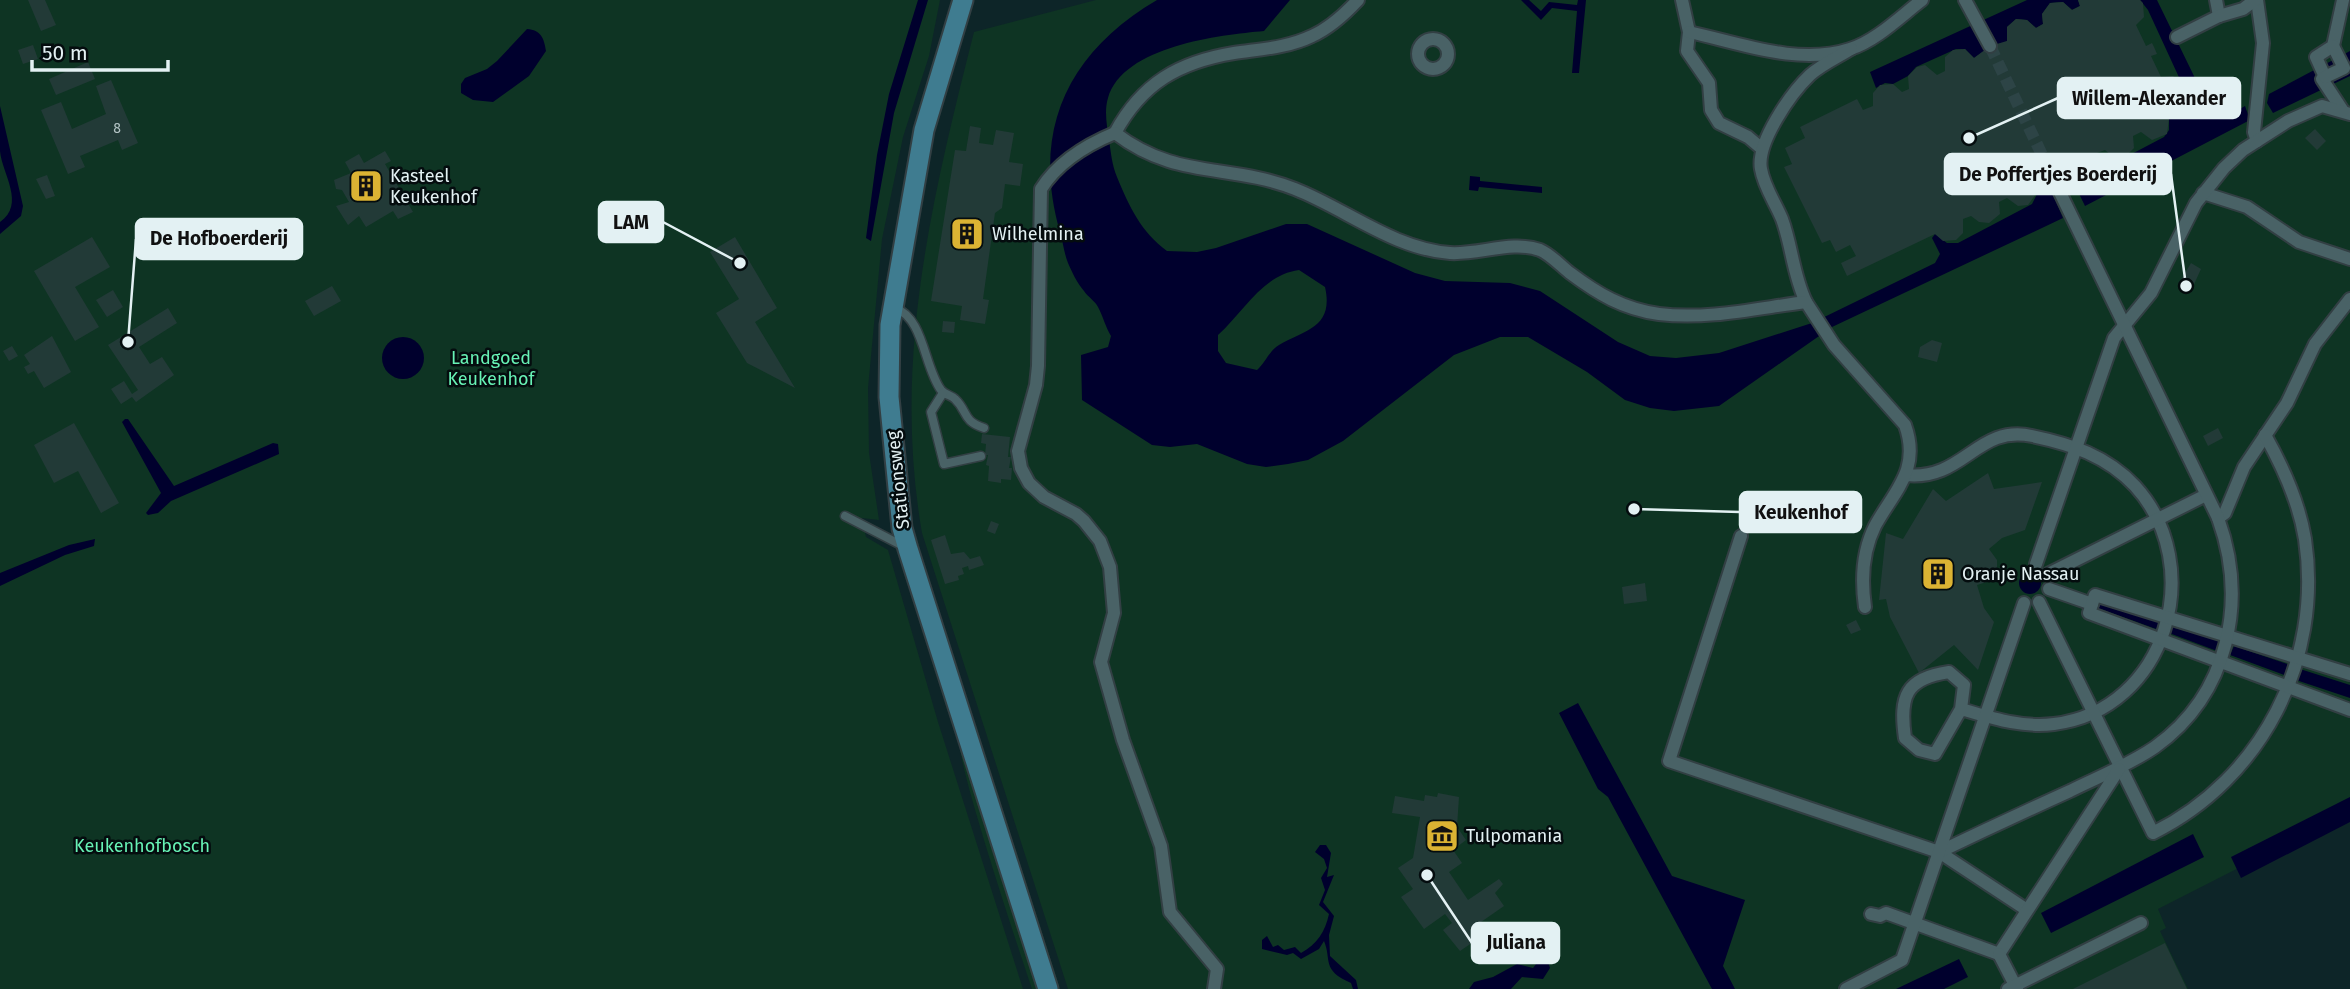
<svg xmlns="http://www.w3.org/2000/svg" width="2350" height="989" viewBox="0 0 2350 989" font-family="'Fira Sans',sans-serif">
<rect width="100%" height="100%" fill="#0d2528"/>
<g fill="#0e3423">
<path d="M0,0H940L929,56L903,137L882,239L868,388L869,453L879,520L862,518L866,537L888,550L938,722L1023,989H0Z"/>
<path d="M1096,0H2350V811L2158,909L2166,928L2160,931L2188,989H1068L922,533C892,361 932,198 974,32Z"/>
<path d="M941,617L1060,989H1057Z"/>
<path d="M960,741L1039,989H1032C1021,956 955,759 960,741Z"/>
</g>
<g fill="#00002d" fill-rule="evenodd">
<path d="M918,0H928L894,113L871,241L866,238L877,155L889,94Z"/>
<path d="M1157,0H1290L1264,31C1220,35 1123,46 1108,98C1104,111 1107,126 1109,140C1111,153 1112,165 1117,177C1129,206 1141,232 1167,251L1197,252L1216,248L1286,224H1307L1415,273L1445,281L1510,283L1540,291L1618,342L1650,356L1676,358L1719,353L1812,323L1935,263L1940,254L1932,238L1935,234L1947,243H1958L2032,204L2037,194L2035,184L2046,178L2063,218L1832,327L1719,406L1674,411L1650,408L1625,400L1587,372L1528,337H1500L1454,355L1343,441L1308,460L1288,464L1266,467L1247,464L1197,444L1170,447L1152,445L1082,400L1081,355L1108,347L1111,336C1105,326 1103,316 1098,307C1095,301 1088,297 1084,291C1077,283 1072,272 1068,263C1064,253 1063,242 1060,232C1031,131 1067,53 1157,0ZM1299,270L1325,287C1334,327 1306,330 1279,345C1269,351 1265,363 1257,370L1226,363L1218,351V335C1244,312 1262,275 1299,270Z"/>
<path d="M1521,0H1529L1541,11L1549,2L1577,5L1578,0H1586L1579,73H1572L1577,11L1552,8L1541,20Z"/>
<path d="M2027,0H2078L2080,6L2072,10L2063,2L2050,3L2042,14L2043,24L2036,28L2027,20L2016,19L2007,27V41L1998,46L1996,43L1974,58L1965,49H1956L1916,67L1908,76L1893,84L1885,83L1876,88L1870,72Z"/>
<path d="M2140,0H2157L2211,111L2226,117L2245,106L2250,120L2085,206L2067,169L2077,177L2086,178L2164,137L2169,130V118L2179,113L2175,105L2183,97V86L2148,10Z"/>
<path d="M527,29C541,30 544,38 546,51L529,76L493,102L473,100L461,93V84L465,78L487,69L497,61Z"/>
<path d="M2350,51V76L2273,113L2267,103L2269,94Z"/>
<path d="M0,106L23,206L21,216L0,234V222C26,204 2,174 0,151C0,136 0,121 0,106Z"/>
<path d="M1470,176L1480,177V181L1542,187V193L1479,187L1478,191L1469,190Z"/>
<circle cx="403" cy="358" r="21"/>
<path d="M125,419H128L174,486L273,443L278,444L279,454L171,501L158,513L148,515L146,513L161,493L122,422Z"/>
<path d="M95,539L94,546L65,555L0,586V573L69,545Z"/>
<circle cx="2030" cy="583" r="11"/>
<path d="M2100,604L2161,623L2159,630L2098,608Z"/>
<path d="M2172,627L2220,641L2217,651L2169,633Z"/>
<path d="M2234,646L2290,665L2287,676L2230,655Z"/>
<path d="M2300,669L2350,685V698L2296,680Z"/>
<path d="M1578,703L1672,876L1745,900L1723,966L1735,989H1712L1608,797L1598,789L1559,713Z"/>
<path d="M2350,797V822L2241,878L2231,857Z"/>
<path d="M2193,834L2204,857L2051,933L2041,913Z"/>
<path d="M1320,845H1326L1331,853L1327,877L1334,875L1323,902L1334,916L1329,935L1330,956L1356,980L1358,989H1353L1351,983C1321,970 1332,960 1324,941L1319,949L1301,959L1293,953L1287,955L1262,949V940L1267,936L1273,947L1278,945L1284,950L1295,947L1301,953C1317,944 1325,932 1329,914L1319,905L1325,890L1321,878L1327,868L1324,859L1315,852Z"/>
<path d="M1540,959L1548,962L1550,968L1543,979L1522,977L1511,989H1469L1474,982L1493,977L1517,964L1533,968Z"/>
<path d="M1959,959L1968,977L1944,989H1896Z"/>
</g>
<g fill="#223a37">
<path d="M28,0H45L56,25L41,31Z"/>
<path d="M2078,0H2140L2143,3L2144,17L2136,25L2146,46L2152,43L2154,47L2157,54L2151,56L2161,77L2173,76L2183,86V97L2175,106L2179,113L2169,118L2167,134L2152,140L2141,132L2133,136L2134,148L2125,157H2113L2105,150L2097,153L2098,163L2090,174L2080,176L2069,167L2059,172L2061,177L2048,183L2046,178L2034,184L2036,194L2028,205L2018,206L2007,198L1999,202L2000,214L1989,223L1979,222L1971,216L1963,219V233L1956,240L1943,241L1935,234L1847,276L1841,263L1856,256L1850,245L1836,252L1830,240L1822,243L1784,167L1792,164L1785,148L1805,138L1800,127L1857,99L1863,110L1873,106V93L1880,85L1893,84L1902,92L1909,89L1908,76L1917,67L1925,65L1937,75L1945,71V57L1953,50L1965,49L1974,58L1990,46L2007,41V27L2016,19L2027,20L2036,28L2043,24L2042,14L2050,3L2063,2L2072,10L2080,6Z"/>
<path d="M33,45L38,59L23,64L18,50Z"/>
<path d="M88,62L95,79L56,95L49,79Z"/>
<path d="M111,80L138,143L122,150L118,140L80,156L85,167L68,174L41,110L61,102L72,129L106,114L96,86Z"/>
<path d="M970,126L981,128L979,143L993,145L996,130L1014,133L1009,162L1023,164L1020,186L1005,184L1002,208L995,213L983,299L989,300L985,324L960,320L962,306L931,301L955,150L966,151Z"/>
<path d="M2315,129L2326,141L2317,150L2305,138Z"/>
<path d="M385,151L391,161L385,164L413,212L398,219L393,211L366,227L359,216L348,225L336,206L349,202L342,190L336,189L334,180L351,173L345,162L359,154L364,163Z"/>
<path d="M47,175L55,196L46,199L36,179Z"/>
<path d="M92,237L110,267L75,287L99,327L75,341L34,271Z"/>
<path d="M735,237L777,308L755,322L795,388L747,363L716,313L739,299L710,252Z"/>
<path d="M2191,263L2201,269L2190,293L2178,285Z"/>
<path d="M332,286L341,301L314,316L305,301Z"/>
<path d="M113,290L123,307L107,317L96,300Z"/>
<path d="M168,308L177,323L139,347L150,364L162,357L174,375L136,402L132,397L121,404L111,389L124,381L132,394L138,390L108,345Z"/>
<path d="M943,321L955,322L954,333L942,332Z"/>
<path d="M52,336L71,372L44,388L34,371L28,374L24,367L30,364L24,355Z"/>
<path d="M1932,340L1942,343L1937,362L1918,357L1920,347Z"/>
<path d="M12,346L18,356L9,361L3,351Z"/>
<path d="M74,423L119,503L101,513L78,471L54,483L34,445Z"/>
<path d="M2218,428L2223,438L2208,446L2203,436Z"/>
<path d="M982,434L1010,437L1008,457H1011L1009,468H1012L1011,480L1001,479V483L988,481L989,466L986,465L988,455H985L986,444L981,443Z"/>
<path d="M1988,473L1994,489L2042,482L2025,530L2002,538L1989,549L1997,560V570L1990,581L1977,585L1984,608L1994,622L1978,670L1954,645L1919,673L1890,617L1886,599L1879,600L1886,533L1903,539L1933,489L1946,501Z"/>
<path d="M991,521L999,524L995,534L987,531Z"/>
<path d="M945,535L951,554L964,552L970,559L980,556L984,565L969,570L968,566L962,568L964,574L958,576L959,580L945,584L931,540Z"/>
<path d="M1645,583L1647,601L1624,604L1622,587Z"/>
<path d="M1856,620L1861,630L1851,634L1846,625Z"/>
<path d="M1438,793L1459,797L1457,827L1466,840L1453,850L1462,863L1449,872L1468,900L1499,879L1503,884L1495,893L1504,906L1481,922L1485,929L1480,933L1482,936L1460,951L1443,930L1452,923L1445,914L1424,929L1401,897L1413,889L1398,868L1413,858L1420,817L1392,813L1395,796L1424,801L1425,795L1437,797Z"/>
<path d="M2165,943L2187,989H2073Z"/>
</g>
<g fill="none" stroke-linecap="round" stroke-linejoin="round">
<path stroke="#2d4446" stroke-width="12" stroke-dasharray="12 6" stroke-linecap="butt" d="M1990,46L2054,180"/>
<defs>
<g id="service">
<path d="M895,308C924,318 924,367 941,390C945,395 951,395 955,399C968,411 962,421 984,428"/>
<path d="M943,393L931,412L944,464L981,456"/>
<path d="M845,516L907,548"/>
</g>
<g id="pedestrian">
<path d="M1682,0L1689,32L1687,51L1709,83L1711,110L1719,123L1748,137L1761,148"/>
<path d="M1965,0L1990,46"/>
<path d="M2216,0L2219,16"/>
<path d="M2257,0L2263,43L2254,132L2257,141"/>
<path d="M2343,0L2333,46L2316,57L2325,77L2322,79L2343,111"/>
<path d="M1689,32C1740,43 1798,66 1850,49C1876,41 1901,16 1922,0"/>
<path d="M2177,37L2219,16L2243,9L2255,0"/>
<circle cx="1433" cy="54" r="15"/>
<path d="M2325,77L2344,68L2333,46"/>
<path d="M1115,133C1142,83 1179,62 1234,53C1261,49 1287,48 1312,36C1330,28 1344,15 1358,0"/>
<path d="M2203,193L2247,207L2299,242L2350,259"/>
<path d="M1806,302C1793,275 1792,246 1782,219C1775,202 1764,187 1761,169C1756,143 1791,93 1810,75C1821,65 1838,57 1851,49"/>
<path d="M1906,475C1964,481 1977,424 2032,436C2071,444 2107,456 2135,486C2208,566 2167,710 2054,724C2021,728 1992,718 1961,709L1964,685L1949,672C1906,678 1899,696 1905,738L1919,750L1935,754L1961,709"/>
<path d="M2218,518L2225,513L2244,467L2287,403L2315,344L2350,299"/>
<path d="M1741,536L1669,761L1939,852L2027,910"/>
<path d="M2036,564L2114,338L2151,293L2196,203L2224,168L2243,150L2288,121L2322,106L2350,114"/>
<path d="M2048,574L2206,495"/>
<path d="M2049,589L2092,604"/>
<path d="M2039,602L2153,833C2262,779 2323,660 2305,539C2299,502 2283,467 2265,435"/>
<path d="M2350,674L2095,595L2089,613L2350,710"/>
<path d="M1939,852C1983,831 2026,811 2070,791C2098,777 2129,765 2155,747C2229,694 2248,601 2218,518L2054,180"/>
<path d="M1871,914L1880,916L1886,913L1999,954L2119,769"/>
<path d="M1999,954L2017,989"/>
<path d="M1214,989L1217,969L1170,912L1161,846L1123,740L1101,662L1114,613L1110,567L1100,541L1084,521L1076,514L1044,497L1029,483L1021,468L1018,451L1036,385L1038,366L1041,189C1058,162 1086,145 1115,133C1176,180 1229,163 1295,189C1346,209 1394,249 1450,253C1478,255 1513,240 1540,250C1550,254 1561,266 1570,273C1598,294 1623,309 1659,314C1708,320 1758,308 1806,302L1834,345L1905,425C1921,470 1894,491 1875,526C1862,552 1861,579 1865,607"/>
<path d="M1846,989L1902,960L2024,603"/>
<path d="M2008,989L2141,923"/>
</g>
<path id="secondary" d="M963,0L924,130L890,325L889,397L902,528L908,549L1048,989"/>
</defs>
<use href="#service" stroke="#323f43" stroke-width="11"/>
<use href="#pedestrian" stroke="#323f43" stroke-width="16"/>
<use href="#secondary" stroke="#323f43" stroke-width="23"/>
<use href="#service" stroke="#496266" stroke-width="8"/>
<use href="#pedestrian" stroke="#496266" stroke-width="12"/>
<use href="#secondary" stroke="#3f7c90" stroke-width="19"/>
</g>
<defs>
<symbol id="building-square" viewBox="-11 -11 22 22"><rect x="-9" y="-9" width="18" height="18" rx="4" fill="#dbb333" stroke="#040c0e"/><path d="M-4-6H4V6H1V3H-1V6H-4ZM-2.5-4.3h1.7v1.8h-1.7ZM.8-4.3h1.7v1.8H.8ZM-2.5-1h1.7V.8h-1.7ZM.8-1h1.7V.8H.8Z" fill="#111"/></symbol>
<symbol id="museum-square" viewBox="-11 -11 22 22"><rect x="-9" y="-9" width="18" height="18" rx="4" fill="#dbb333" stroke="#040c0e"/><path d="M0-6L6-3V-2H-6V-3ZM-5-1h2V3h-2ZM-1-1h2V3h-2ZM3-1h2V3H3ZM-6 4H6V6H-6Z" fill="#111"/></symbol>
</defs>
<g fill-rule="evenodd">
<use href="#building-square" x="347" y="167" width="38" height="38"/>
<use href="#building-square" x="948" y="215" width="38" height="38"/>
<use href="#building-square" x="1919" y="555" width="38" height="38"/>
<use href="#museum-square" x="1423" y="817" width="38" height="38"/>
</g>
<g text-anchor="middle" stroke-width="5" stroke-linejoin="round" paint-order="stroke">
<g font-size="14" fill="#b3c3c4">
<text x="117" y="133">8</text>
</g>
<g font-size="18" fill="#e3f1f3" stroke="#040c0e" text-anchor="start">
<text x="390" y="182">Kasteel<tspan x="390" dy="21">Keukenhof</tspan></text>
<text x="992" y="240">Wilhelmina</text>
<text x="1962" y="580">Oranje Nassau</text>
<text x="1466" y="842">Tulpomania</text>
</g>
<g font-size="18" fill="#67f2b5" stroke="#040c0e">
<text x="491" y="364">Landgoed<tspan x="491" dy="21">Keukenhof</tspan></text>
<text x="142" y="852">Keukenhofbosch</text>
</g>
<g font-size="18" fill="#e3f1f3" stroke="#040c0e">
<text transform="translate(898 480) rotate(-96)" y="6">Stationsweg</text>
</g>
</g>
<path fill="none" stroke="#e3f1f3" stroke-width="2.5" d="M1969 138L2058 98M2186 286L2171 174M740 263L663 222M128 342L136 239M1634 509L1740 512M1427 875L1472 943"/>
<g fill="#e3f1f3" stroke="#040c0e" stroke-width="2.5">
<circle cx="1969" cy="138" r="7"/>
<circle cx="2186" cy="286" r="7"/>
<circle cx="740" cy="263" r="7"/>
<circle cx="128" cy="342" r="7"/>
<circle cx="1634" cy="509" r="7"/>
<circle cx="1427" cy="875" r="7"/>
</g>
<g fill="#e3f1f3" stroke="#e3f1f3" stroke-width="2.5">
<rect x="2058" y="78" width="182" height="40" rx="7"/>
<rect x="1945" y="154" width="226" height="40" rx="7"/>
<rect x="599" y="202" width="64" height="40" rx="7"/>
<rect x="136" y="219" width="166" height="40" rx="7"/>
<rect x="1740" y="492" width="121" height="40" rx="7"/>
<rect x="1472" y="923" width="87" height="40" rx="7"/>
</g>
<g font-size="19" text-anchor="middle" font-weight="bold" fill="#111">
<text x="2149" y="105">Willem-Alexander</text>
<text x="2058" y="181">De Poffertjes Boerderij</text>
<text x="631" y="229">LAM</text>
<text x="219" y="245">De Hofboerderij</text>
<text x="1801" y="519">Keukenhof</text>
<text x="1516" y="949">Juliana</text>
</g>
<path d="M32 60v10h136v-10" fill="none" stroke="#e3f1f3" stroke-width="3.5"/>
<text x="42" y="60" font-size="21" fill="#e3f1f3" stroke="#040c0e" stroke-width="5" paint-order="stroke">50 m</text>
</svg>
